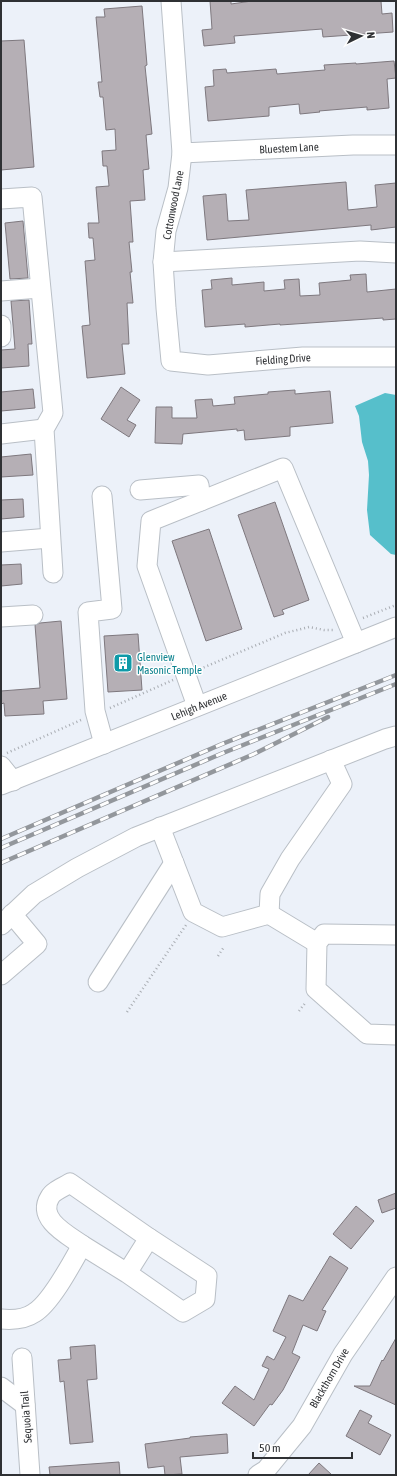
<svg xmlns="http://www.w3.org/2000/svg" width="397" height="1476" viewBox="0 0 397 1476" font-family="'Asap Condensed',sans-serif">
<rect width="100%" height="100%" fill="#ecf1f9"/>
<path fill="#56bfcb" d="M385,393L396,395V555L391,554L370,535L367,510L369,475L368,461L362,442L359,416L355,406Z"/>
<g fill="#b5afb5" stroke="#7e787e">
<path d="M210,1H231V4L252,1H381L382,14L392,13L393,32L323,37L322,29L234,36L235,43L204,46L202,30L212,29Z"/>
<path d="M142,6L147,65L145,66L152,134L146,135L149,169L143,170L145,200L130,201L133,242H129L132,272H130L133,303H127L129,344H122L125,374L87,378L82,326L90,325L85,261L95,260L93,238H89L88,223H99L96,187L109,186L107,166H103L102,151L116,150L115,129L106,130L103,97H100L98,82H102L96,17H105L104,9Z"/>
<path d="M24,40L34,167L1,170V41Z"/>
<path d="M394,61L396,78L387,79L389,108L367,110V107L319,111L320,112L300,114L299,104L269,107V116L208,121L205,87L214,86L213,70L226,69L227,73L276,69L277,74L325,70L324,65L356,63V64Z"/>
<path d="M346,182L348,210L377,207L375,185L396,183V227L371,230V225L207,240L203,196L226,194L228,221L249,220L246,190Z"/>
<path d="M23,221L28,278L10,279L5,223Z"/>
<path d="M366,274L367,292L396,289V319L383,320V318L280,325V324L245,327V324L205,327L202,290L212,289L211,280L232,278V285L264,282V291L285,289L284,280L299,279L300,296L320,295L319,283L351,280L350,275Z"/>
<path d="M29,300L32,344H28L29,366L1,368V350L15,349L11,301Z"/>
<path d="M121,387L140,400L127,420L136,425L129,437L101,419Z"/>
<path d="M33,389L35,408L1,411V392Z"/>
<path d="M295,390V394L330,391L333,423L290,427V436L245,440L244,430L237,431V429L183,434L182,444L155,443L156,407H172V418H197L195,400L212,399L213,406L235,404L234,397L268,394V392Z"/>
<path d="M31,454L33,475L1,477V457Z"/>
<path d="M23,499L24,517L1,519V500Z"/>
<path d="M275,502L309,600L282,610L284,614L274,617L238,515Z"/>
<path d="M209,529L242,629L206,641L172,541Z"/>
<path d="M21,564L22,584L1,586V565Z"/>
<path d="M61,621L67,699L43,701L44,714L5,716L4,703L1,704V691L40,688L35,625L40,623Z"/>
<path d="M138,634L142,690L108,692L104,636Z"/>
<path d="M396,1193V1208L382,1213L378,1200Z"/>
<path d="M356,1206L374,1221L351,1249L333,1234Z"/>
<path d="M330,1256L348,1268L322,1310L326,1311L317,1331L303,1325L292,1353L300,1357L283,1390L272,1405L270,1404L254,1426L222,1403L235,1386L254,1400L269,1369L262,1366L267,1356L274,1360L286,1337L273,1331L289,1295L303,1301Z"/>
<path d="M396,1338V1405L354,1386H370L382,1360L383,1361Z"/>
<path d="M95,1345L97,1379L87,1380L93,1442L70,1444L64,1381L60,1382L58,1360L71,1359L70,1347Z"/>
<path d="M360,1410L372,1416L368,1423L391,1435L380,1455L346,1436Z"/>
<path d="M227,1434L228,1453L180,1457L182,1474L165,1475L164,1466L148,1468L145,1444L190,1438V1437Z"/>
<path d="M119,1462L120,1475H50L49,1467Z"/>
<path d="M319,1463L332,1475H308Z"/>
</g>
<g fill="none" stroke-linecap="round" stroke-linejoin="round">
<defs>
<g id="minor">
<path d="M171,1L182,153L178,188L166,231L163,262L166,308L171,361L208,365L303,357H396"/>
<path d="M182,153L353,145H396"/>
<path d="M1,199L32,197L53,413L44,429L53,573"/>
<path d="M163,262L360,251L396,253"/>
<path d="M1,291L40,288"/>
<path d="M1,325V337"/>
<path d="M1,434L44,429"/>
<path d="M140,490L199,485L201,501"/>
<path d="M102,496L112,609L88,612L95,711L104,744"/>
<path d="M1,542L50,538"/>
<path d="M1,617L33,615"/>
<path d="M197,706L147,566L151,521L283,468L356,643"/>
<path d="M1,766L13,781"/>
<path d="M1,785L396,627"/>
<path d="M160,827L193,912L222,927L269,914L317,943"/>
<path d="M269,914L270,894L290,859L342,784L331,760"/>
<path d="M1,925L34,894L77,868L136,837L385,739L396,736"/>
<path d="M396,935L324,934L317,943L316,989L367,1034L396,1035"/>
<path d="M1,975L37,944L12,914"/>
<path d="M98,982L174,863"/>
<path d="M82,1245C68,1235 36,1219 50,1197C53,1191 64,1187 70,1183L149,1238"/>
<path d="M1,1319C12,1320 24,1320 34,1313C51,1303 72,1263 82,1245L127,1273L183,1312L205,1299L207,1276L149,1238L127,1273"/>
<path d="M22,1358L30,1475"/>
<path d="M1,1387L25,1405"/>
<path d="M258,1475L266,1470L302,1426L343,1354L396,1277"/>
</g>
</defs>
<use href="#minor" stroke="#b9bfc6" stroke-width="21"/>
<g stroke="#a8acb2" stroke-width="2.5" stroke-dasharray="1 3" stroke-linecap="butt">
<path d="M363,618L396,605"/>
<path d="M200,669L285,633L309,627L324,630H334"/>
<path d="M110,708L173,680"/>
<path d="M7,753L81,720"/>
<path d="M218,956L224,947"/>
<path d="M299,1011L306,1002"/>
<path d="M127,1012L186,925"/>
</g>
<use href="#minor" stroke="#fff" stroke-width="19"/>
<defs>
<g id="rail">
<path d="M1,839L222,744L396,675"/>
<path d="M1,848L223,753L396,684"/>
<path d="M1,863L254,754L328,717"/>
</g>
</defs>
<use href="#rail" stroke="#93979c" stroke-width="4.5"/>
<use href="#rail" stroke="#fefefe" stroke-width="3" stroke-dasharray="9" stroke-linecap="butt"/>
</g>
<defs>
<symbol id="building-square" viewBox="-11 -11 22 22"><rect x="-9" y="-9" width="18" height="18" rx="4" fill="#0f9aa8" stroke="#fefefe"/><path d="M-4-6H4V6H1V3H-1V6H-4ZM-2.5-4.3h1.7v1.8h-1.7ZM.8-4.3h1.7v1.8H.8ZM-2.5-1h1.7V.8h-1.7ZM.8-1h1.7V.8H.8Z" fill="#fff"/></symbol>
</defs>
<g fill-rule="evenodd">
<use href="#building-square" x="112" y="652" width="22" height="22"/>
</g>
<g text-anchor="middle" stroke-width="3" stroke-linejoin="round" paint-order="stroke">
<g font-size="11" fill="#2f3134" stroke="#fefefe">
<text transform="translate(289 148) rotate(-3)" y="4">Bluestem Lane</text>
<text transform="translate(173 205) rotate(-79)" y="4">Cottonwood Lane</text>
<text transform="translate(283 359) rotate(-4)" y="4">Fielding Drive</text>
<text transform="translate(199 706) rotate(-22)" y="4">Lehigh Avenue</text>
<text transform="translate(329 1378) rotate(-60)" y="4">Blackthorn Drive</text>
<text transform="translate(26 1417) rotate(-94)" y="4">Sequoia Trail</text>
</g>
<g font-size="11" fill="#0d838f" stroke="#fefefe" text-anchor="start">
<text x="137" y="661">Glenview<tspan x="137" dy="13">Masonic Temple</tspan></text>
</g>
</g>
<rect width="397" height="1476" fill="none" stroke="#2f3134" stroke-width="4"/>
<g transform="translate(361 36) rotate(85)" stroke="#fefefe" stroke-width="3" paint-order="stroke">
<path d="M0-3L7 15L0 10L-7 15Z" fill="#2f3134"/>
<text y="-6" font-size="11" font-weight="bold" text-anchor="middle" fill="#2f3134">N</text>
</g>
<path d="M253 1452v6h99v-6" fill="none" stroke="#2f3134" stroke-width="2"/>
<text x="259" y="1452" font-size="12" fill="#2f3134" stroke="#fefefe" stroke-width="3" paint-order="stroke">50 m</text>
</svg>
